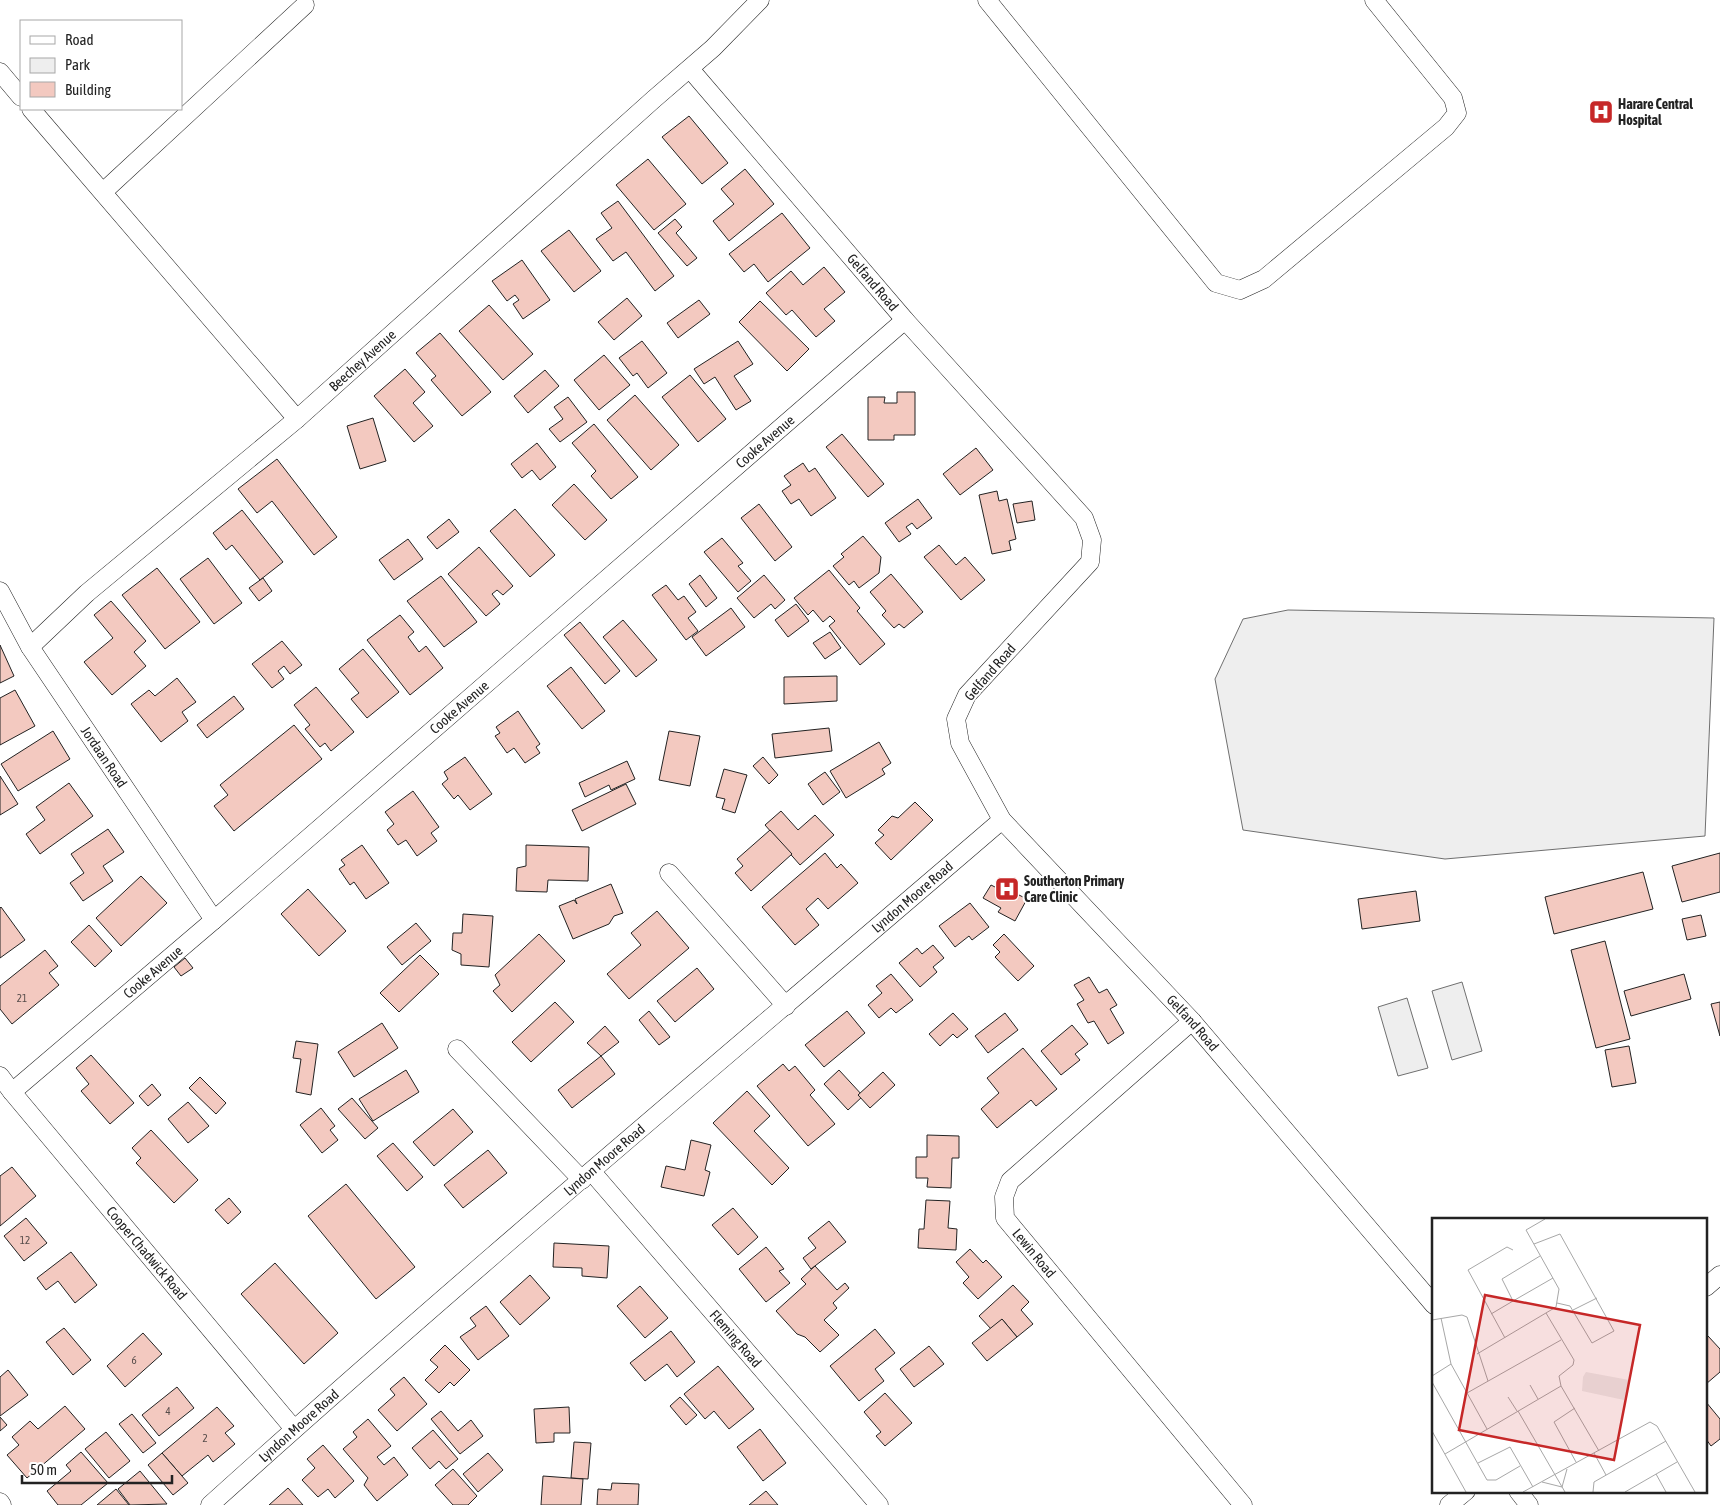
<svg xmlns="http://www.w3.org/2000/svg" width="1720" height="1505" viewBox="0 0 1720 1505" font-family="'Asap Condensed',sans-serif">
<rect width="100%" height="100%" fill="#fff"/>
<g fill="#eee" stroke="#6f6f6f">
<path d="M1288,610L1714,618L1705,836L1445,859L1243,830L1215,679L1243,619Z"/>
<path d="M1462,982L1482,1051L1452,1060L1432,991Z"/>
<path d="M1407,998L1428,1068L1398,1076L1378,1007Z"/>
</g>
<g fill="#f3c9c0" stroke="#222">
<path d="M689,116L728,163L702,184L662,137Z"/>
<path d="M648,159L686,204L654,230L616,185Z"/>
<path d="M745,169L774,204L729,241L713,221L734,204L721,189Z"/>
<path d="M618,201L674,276L655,291L626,252L613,261L596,239L612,228L601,213Z"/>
<path d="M782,213L810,248L768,282L754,264L744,272L729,254Z"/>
<path d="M675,219L682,227L676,233L697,258L687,266L658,233Z"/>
<path d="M569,230L601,271L574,292L541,251Z"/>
<path d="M522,260L550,300L523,319L513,304L519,300L515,295L507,301L492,281Z"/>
<path d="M824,267L845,292L824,309L835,321L816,337L792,310L786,315L766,293L791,271L803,285Z"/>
<path d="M627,298L642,316L614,340L598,322Z"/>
<path d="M699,300L710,314L678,338L667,323Z"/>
<path d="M760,301L809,349L787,371L739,322Z"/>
<path d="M489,305L533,354L503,380L459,331Z"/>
<path d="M440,333L491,392L462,416L431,380L436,376L416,353Z"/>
<path d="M642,341L667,373L648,388L637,373L633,376L619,358Z"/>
<path d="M738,341L753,364L734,376L751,401L736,410L715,377L704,384L694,369Z"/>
<path d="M604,355L630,385L599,410L574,380Z"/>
<path d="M405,369L425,392L413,403L433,426L414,442L374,396Z"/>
<path d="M545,370L559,386L528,413L514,396Z"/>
<path d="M690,375L726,419L698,442L662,397Z"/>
<path d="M897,392H915V435H894V440H868V397H885L884,403H897Z"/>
<path d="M635,395L679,445L651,470L607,420Z"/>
<path d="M568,397L587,422L560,442L549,429L563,419L554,407Z"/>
<path d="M373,418L386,461L360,469L347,426Z"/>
<path d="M594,424L638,477L611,499L591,476L596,471L572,443Z"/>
<path d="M842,434L884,484L868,497L826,447Z"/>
<path d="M537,443L556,467L540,480L532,470L522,478L511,464Z"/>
<path d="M976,448L993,470L960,495L943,474Z"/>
<path d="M277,459L337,537L314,555L272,501L257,513L238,489Z"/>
<path d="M803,463L809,472L815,468L836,498L811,516L799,499L791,504L782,491L791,485L784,476Z"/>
<path d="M574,484L607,520L585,540L552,505Z"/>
<path d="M997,491L999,501L1007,499L1016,539L1009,541L1011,550L992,554L979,495Z"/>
<path d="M918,499L932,518L917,529L912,523L906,527L911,534L899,542L885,523Z"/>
<path d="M1032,501L1035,520L1017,523L1013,504Z"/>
<path d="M759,504L792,547L775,561L741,518Z"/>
<path d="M515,509L555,555L530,577L490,531Z"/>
<path d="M242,510L283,562L260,580L232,545L226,550L213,533Z"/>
<path d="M449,519L459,532L437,549L427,537Z"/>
<path d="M863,536L881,557L879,573L859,588L854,581L849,585L833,566L844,557L841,554Z"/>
<path d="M722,538L743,563L738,566L751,581L738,592L704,552Z"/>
<path d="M408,539L423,559L394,580L379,560Z"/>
<path d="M939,545L956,565L965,557L985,580L961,600L924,557Z"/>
<path d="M479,547L513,586L503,595L497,590L492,594L500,604L486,616L448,574Z"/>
<path d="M208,558L242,603L214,624L180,579Z"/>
<path d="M157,568L200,622L165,649L122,595Z"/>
<path d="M829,570L860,608L857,611L885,644L860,665L829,626L835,621L830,616L823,622L813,610L808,615L794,598Z"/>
<path d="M891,574L923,612L904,628L899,624L894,628L882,615L886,611L870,592Z"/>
<path d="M700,575L717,598L706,607L689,584Z"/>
<path d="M764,575L785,600L775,609L771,604L754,618L737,598Z"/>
<path d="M441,576L477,622L444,647L407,601Z"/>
<path d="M263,578L272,591L259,601L249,588Z"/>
<path d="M666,585L678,600L684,596L696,612L688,618L698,631L686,640L652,595Z"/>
<path d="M111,601L146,641L134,652L146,666L112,695L84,662L113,638L94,615Z"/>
<path d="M796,604L809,621L788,637L775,620Z"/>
<path d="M731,608L745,627L706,656L692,637Z"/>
<path d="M400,615L414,632L408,637L419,652L426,646L443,668L410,695L367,640Z"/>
<path d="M623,620L657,660L636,677L603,637Z"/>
<path d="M580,622L620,671L605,684L564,635Z"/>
<path d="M830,632L841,648L825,659L813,643Z"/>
<path d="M282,641L302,665L290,674L284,666L278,671L284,679L272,688L252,664Z"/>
<path d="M0,645L14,676L0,683Z"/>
<path d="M363,649L399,692L367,718L351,699L359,693L339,669Z"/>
<path d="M571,667L605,711L582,729L547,686Z"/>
<path d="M837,676V701L784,704V677Z"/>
<path d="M177,678L196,702L182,712L188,721L161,742L131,704L149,690L155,696Z"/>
<path d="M316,687L354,732L331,751L325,743L320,747L305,729L310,725L294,705Z"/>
<path d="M15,690L35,726L0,745V698Z"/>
<path d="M234,696L244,709L207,738L197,725Z"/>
<path d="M518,711L540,744L536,747L540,753L525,763L514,748L507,753L495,736L500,733L496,727Z"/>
<path d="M294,725L322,759L234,831L214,806L228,795L220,785Z"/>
<path d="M829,728L832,751L775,758L772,734Z"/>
<path d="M53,731L70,759L18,791L1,764Z"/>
<path d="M669,731L700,736L690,786L659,780Z"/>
<path d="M879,742L891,763L882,769L885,774L846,798L830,771Z"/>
<path d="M465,757L492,794L470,810L458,795L454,799L442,784L448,779L444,772Z"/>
<path d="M763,757L778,775L769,784L753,766Z"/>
<path d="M627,761L635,779L611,790L609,785L585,797L579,783Z"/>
<path d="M724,769L747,775L735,813L722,809L725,799L716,797Z"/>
<path d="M825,772L840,792L823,805L808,784Z"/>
<path d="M0,776L18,804L0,815Z"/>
<path d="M69,783L93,816L40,854L26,834L45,820L36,807Z"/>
<path d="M626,784L636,804L582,831L572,810Z"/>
<path d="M413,791L439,827L431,833L437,841L417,856L406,840L398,845L387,830L394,824L385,812Z"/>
<path d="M915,802L933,820L891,860L875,843L884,835L878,830L892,816L898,818Z"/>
<path d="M781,811L798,830L815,815L834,835L800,865L765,825Z"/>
<path d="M108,829L124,852L103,866L113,881L83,901L70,883L84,873L71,854Z"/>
<path d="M770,830L792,854L751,891L735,873L743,866L737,859Z"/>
<path d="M362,845L389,883L366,899L354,882L350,885L339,869L345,865L341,860Z"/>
<path d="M526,845L589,847L588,881L548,880L547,892L516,891L517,868L526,866Z"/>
<path d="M825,853L837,868L841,864L858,883L828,909L818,898L806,909L819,925L795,945L762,907Z"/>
<path d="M1720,853V892L1682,902L1672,866Z"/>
<path d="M1643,872L1653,909L1554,934L1545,897Z"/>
<path d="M141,876L167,903L121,946L96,918Z"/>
<path d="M611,884L623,913L614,916L609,924L573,939L559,906L574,900L577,904L575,899Z"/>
<path d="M991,885L1007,893V889L1027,899L1015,921L998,912L1001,908L983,898Z"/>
<path d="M308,889L346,931L319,956L281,914Z"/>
<path d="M1416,891L1420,921L1362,929L1358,899Z"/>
<path d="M970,903L989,927L972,940L969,936L955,947L939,926Z"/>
<path d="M1,907L25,940L0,958V908Z"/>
<path d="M657,911L689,948L629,999L607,974L641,945L631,933Z"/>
<path d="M463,914L493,916L489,967L461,965V954L452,950L453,933H462Z"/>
<path d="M1701,915L1706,936L1687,940L1682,919Z"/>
<path d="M416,923L431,941L402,965L387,947Z"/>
<path d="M89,925L112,951L95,967L71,942Z"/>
<path d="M539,934L565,961L512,1012L493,991L500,985L495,975Z"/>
<path d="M1004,934L1034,966L1018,981L995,957L1000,952L993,945Z"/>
<path d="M1605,941L1630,1039L1596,1048L1571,950Z"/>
<path d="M933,945L944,958L933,967L937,972L920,987L899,963L917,948L922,954Z"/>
<path d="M45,950L58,966L49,973L59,985L12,1024L0,1009V986Z"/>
<path d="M420,955L439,974L399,1012L380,993Z"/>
<path d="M185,958L193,968L181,976L174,967Z"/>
<path d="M697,968L714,989L675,1022L657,1001Z"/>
<path d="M891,974L913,1000L896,1013L891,1008L879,1018L868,1005L882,993L876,986Z"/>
<path d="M1684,974L1691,999L1631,1016L1624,991Z"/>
<path d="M1089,977L1099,993L1107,989L1117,1005L1110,1009L1124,1033L1108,1044L1094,1021L1088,1023L1077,1004L1084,1000L1074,985Z"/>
<path d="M555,1002L574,1022L531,1062L512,1042Z"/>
<path d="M1720,1002V1036L1711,1004Z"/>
<path d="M649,1011L670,1037L659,1045L639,1020Z"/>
<path d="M847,1011L865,1033L824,1067L805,1045Z"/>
<path d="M953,1013L968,1029L957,1038L953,1034L940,1046L929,1034Z"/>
<path d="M1005,1013L1018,1030L988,1053L975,1036Z"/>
<path d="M382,1023L398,1048L354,1077L338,1052Z"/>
<path d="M1072,1025L1088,1044L1075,1054L1080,1060L1061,1075L1041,1051Z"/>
<path d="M605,1026L619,1042L601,1056L587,1043Z"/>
<path d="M296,1041L318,1044L311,1095L296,1092L301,1059L293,1058Z"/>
<path d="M1629,1046L1636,1083L1612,1087L1605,1050Z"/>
<path d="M1023,1048L1057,1089L1036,1106L1031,1100L997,1128L981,1109L999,1093L987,1078Z"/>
<path d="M91,1055L134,1103L110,1124L81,1091L89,1084L76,1068Z"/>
<path d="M601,1056L615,1074L572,1108L558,1090Z"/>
<path d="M783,1064L789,1071L795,1066L815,1090L810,1095L835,1124L808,1146L757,1086Z"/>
<path d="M406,1070L419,1092L373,1121L359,1099Z"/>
<path d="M839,1070L863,1096L848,1110L824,1084Z"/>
<path d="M883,1072L895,1085L870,1108L858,1095Z"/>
<path d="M200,1077L226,1103L216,1114L189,1088Z"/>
<path d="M152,1084L161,1095L148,1106L139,1096Z"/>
<path d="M747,1091L770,1116L754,1131L789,1168L772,1185L713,1123Z"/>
<path d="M352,1098L378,1128L365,1139L338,1109Z"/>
<path d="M188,1102L209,1126L188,1143L168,1119Z"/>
<path d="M321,1108L335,1126L330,1130L338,1140L322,1153L300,1125Z"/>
<path d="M453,1109L473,1132L434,1166L413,1142Z"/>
<path d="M151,1130L198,1180L174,1203L136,1163L141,1158L132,1148Z"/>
<path d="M927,1135L959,1136V1158H952L951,1188L927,1187L928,1178H916V1157H927Z"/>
<path d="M691,1140L711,1145L705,1170L710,1172L704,1196L661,1187L666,1166L685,1170Z"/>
<path d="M393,1143L423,1177L407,1191L377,1156Z"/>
<path d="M488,1150L507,1173L463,1208L444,1185Z"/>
<path d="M12,1167L36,1196L0,1226V1176Z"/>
<path d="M346,1184L415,1267L376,1299L308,1216Z"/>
<path d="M229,1198L241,1212L228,1224L215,1210Z"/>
<path d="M926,1200L950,1201L948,1228L957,1229L956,1250L918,1248L919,1229H924Z"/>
<path d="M733,1208L758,1237L738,1255L712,1225Z"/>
<path d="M26,1218L47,1243L24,1261L4,1236Z"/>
<path d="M829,1221L846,1242L811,1269L803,1258L816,1248L808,1238Z"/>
<path d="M554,1243L609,1246L607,1278L582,1276V1268L553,1267Z"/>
<path d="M766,1247L784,1269L779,1271L790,1283L766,1302L739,1269Z"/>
<path d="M970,1249L983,1263L986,1260L1002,1277L978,1299L963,1283L969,1277L956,1262Z"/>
<path d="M71,1252L97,1285L75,1303L58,1281L46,1290L37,1278Z"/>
<path d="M275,1263L338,1333L304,1364L241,1294Z"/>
<path d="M815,1266L837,1290L845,1283L849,1288L833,1303L837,1308L824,1320L839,1335L820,1352L805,1337L797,1334L776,1311L806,1284L801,1279Z"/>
<path d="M530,1275L550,1298L520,1325L500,1302Z"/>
<path d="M1013,1285L1029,1302L1021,1310L1033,1324L1017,1337L1002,1319L992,1330L979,1316Z"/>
<path d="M640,1286L668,1318L645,1338L617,1306Z"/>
<path d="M486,1306L509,1336L478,1360L460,1337L476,1326L470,1318Z"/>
<path d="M1002,1319L1017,1337L987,1361L972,1343Z"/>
<path d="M64,1328L91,1360L73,1375L46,1342Z"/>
<path d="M875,1329L895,1353L875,1369L884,1381L859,1401L830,1366Z"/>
<path d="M671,1331L695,1362L677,1377L667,1364L645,1381L630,1363Z"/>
<path d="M143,1333L162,1354L125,1387L107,1366Z"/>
<path d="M1708,1336L1720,1349V1372L1706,1384V1337Z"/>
<path d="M445,1345L470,1370L454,1386L450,1382L439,1393L425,1380L438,1367L430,1360Z"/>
<path d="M929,1346L944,1364L914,1387L900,1369Z"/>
<path d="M718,1366L754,1409L729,1429L714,1411L705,1419L684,1394Z"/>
<path d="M8,1370L28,1395L0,1416V1377Z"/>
<path d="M404,1377L427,1404L397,1431L378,1410L395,1395L390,1389Z"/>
<path d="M177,1387L194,1408L159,1436L142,1415Z"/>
<path d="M885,1393L912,1423L885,1446L876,1436L881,1432L864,1412Z"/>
<path d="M680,1397L697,1415L686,1425L670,1406Z"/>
<path d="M1706,1402L1720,1419V1439L1711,1446L1706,1439Z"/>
<path d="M65,1406L85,1429L27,1478L7,1455L19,1445L12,1437L30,1421L38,1429Z"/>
<path d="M217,1407L234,1426L225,1433L235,1444L213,1462L208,1455L182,1476L162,1453Z"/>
<path d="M569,1407L570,1433H554V1442L536,1443L534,1409Z"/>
<path d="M441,1411L458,1431L471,1420L483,1436L460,1454L431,1419Z"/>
<path d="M132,1414L156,1443L143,1453L119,1424Z"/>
<path d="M0,1417L7,1425L0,1431Z"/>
<path d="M368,1419L391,1446L377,1457L384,1465L394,1457L408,1475L377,1501L364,1485L368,1478L343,1449L357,1437L353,1432Z"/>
<path d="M760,1429L786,1463L763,1481L737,1447Z"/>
<path d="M433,1430L458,1459L446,1469L439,1461L430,1469L412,1448Z"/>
<path d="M106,1432L130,1461L109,1478L85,1449Z"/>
<path d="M574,1442L591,1443L588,1479L571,1478Z"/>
<path d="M323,1445L354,1481L335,1498L328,1489L318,1497L302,1480L315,1468L307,1459Z"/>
<path d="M81,1452L108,1483L81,1505H58L47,1491L71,1471L66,1465Z"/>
<path d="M162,1453L188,1483L173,1495L148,1465Z"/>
<path d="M488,1453L503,1470L478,1492L463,1474Z"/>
<path d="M453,1469L477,1496L468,1505H453L435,1485Z"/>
<path d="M140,1471L167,1504L130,1505L118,1489Z"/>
<path d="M543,1476L583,1479L581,1505H541Z"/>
<path d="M612,1483L639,1484L638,1505H597L598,1489L611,1490Z"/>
<path d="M288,1488L303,1505H269Z"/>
<path d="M116,1489L129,1505H97Z"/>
<path d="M766,1491L778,1505H749Z"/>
</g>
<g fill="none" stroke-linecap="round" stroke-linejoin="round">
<defs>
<g id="minor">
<path d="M987,0L1216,283L1240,290L1264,279L1446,127L1457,113L1453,98L1374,0"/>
<path id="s1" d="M690,69L905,320L1084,518L1092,540L1090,562L967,695L956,719L960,743L1002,820L1192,1021L1434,1305"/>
<path d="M0,72L21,97"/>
<path d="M31,109L297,419"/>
<path d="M103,192L305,5"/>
<path id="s2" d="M0,591L30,647L214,920"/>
<path id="s3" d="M30,647L87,593L297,419L654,99L713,48L760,0"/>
<path d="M669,873L786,1006"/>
<path id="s4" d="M1192,1021L1010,1181L1004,1197L1005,1218L1243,1505"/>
<path d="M457,1049L582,1180"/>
<path id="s5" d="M0,1076L12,1092L294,1429"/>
<path id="s6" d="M12,1092L214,920L905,320"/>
<path id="s7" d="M592,1172L879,1505"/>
<path d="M1706,1287L1720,1275"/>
<path d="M1518,1491L1529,1505"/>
<path d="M0,1502L2,1505"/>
<path id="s8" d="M210,1505C469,1271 738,1047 1002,820"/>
<path d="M1449,1505L1466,1491"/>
</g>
</defs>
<use href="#minor" stroke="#222" stroke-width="19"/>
<use href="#minor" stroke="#fff" stroke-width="18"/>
</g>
<defs>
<symbol id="hospital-square" viewBox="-11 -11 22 22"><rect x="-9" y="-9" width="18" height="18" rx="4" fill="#c62828" stroke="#fff"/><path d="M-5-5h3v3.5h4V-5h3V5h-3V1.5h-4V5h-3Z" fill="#fff"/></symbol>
</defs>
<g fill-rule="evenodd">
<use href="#hospital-square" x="1587" y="98" width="28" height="28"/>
<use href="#hospital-square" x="993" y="875" width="28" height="28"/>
</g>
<g text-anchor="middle" stroke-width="4" stroke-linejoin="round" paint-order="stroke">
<g font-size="11" fill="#564c4a">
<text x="22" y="1002">21</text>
<text x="25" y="1244">12</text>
<text x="134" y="1364">6</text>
<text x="168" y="1415">4</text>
<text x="205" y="1442">2</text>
</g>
<g font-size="14" font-weight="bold" fill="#222" stroke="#fff" text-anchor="start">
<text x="1618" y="109">Harare Central<tspan x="1618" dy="16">Hospital</tspan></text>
<text x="1024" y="886">Southerton Primary<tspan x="1024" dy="16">Care Clinic</tspan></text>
</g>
<g font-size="14" fill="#222" stroke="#fff">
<text dy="5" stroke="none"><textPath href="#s1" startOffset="281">Gelfand Road</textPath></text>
<text dy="5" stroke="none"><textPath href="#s3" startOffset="439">Beechey Avenue</textPath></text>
<text dy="5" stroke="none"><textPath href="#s6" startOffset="995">Cooke Avenue</textPath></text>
<text transform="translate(990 672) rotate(-49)" y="5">Gelfand Road</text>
<text dy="5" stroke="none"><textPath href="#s6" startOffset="590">Cooke Avenue</textPath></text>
<text dy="5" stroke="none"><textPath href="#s2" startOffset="196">Jordaan Road</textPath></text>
<text dy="5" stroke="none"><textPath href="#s8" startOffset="929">Lyndon Moore Road</textPath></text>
<text dy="5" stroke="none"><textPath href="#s6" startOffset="185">Cooke Avenue</textPath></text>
<text dy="5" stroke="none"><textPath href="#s1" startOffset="1241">Gelfand Road</textPath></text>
<text dy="5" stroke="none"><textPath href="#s8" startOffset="524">Lyndon Moore Road</textPath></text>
<text dy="5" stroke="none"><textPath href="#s5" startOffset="230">Cooper Chadwick Road</textPath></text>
<text dy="5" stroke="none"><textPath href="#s4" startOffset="326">Lewin Road</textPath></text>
<text dy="5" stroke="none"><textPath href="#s7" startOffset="220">Fleming Road</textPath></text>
<text dy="5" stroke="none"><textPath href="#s8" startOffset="119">Lyndon Moore Road</textPath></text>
</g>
</g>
<g transform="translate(1432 1218)">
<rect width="275" height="275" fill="#fff"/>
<path d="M154,154L197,162L192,182L150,173L151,159Z" fill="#eee"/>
<path fill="none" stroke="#a7a7a7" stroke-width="1" d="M102,26L128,16L182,113L160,125L138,88L125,85M108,38L70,61L81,83L121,60M141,92L165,80M114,95L142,142L141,147L127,158L129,168L167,233M59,96L81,83M9,100L19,146L55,211M0,102L30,97L35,99L56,163M73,120L36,52L75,29L81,32M45,136L124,89L127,71L94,12L113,1M0,158L19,146M0,164L55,262H64L88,248M98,167L106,181M35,175L129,122M76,179L85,193M143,190L122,204L144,244M86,193L133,274M0,213L34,274M162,235L174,257M13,236L129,168M46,245L78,229L101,269M224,256L234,274M110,264L130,269L135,251M91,274L218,204L225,208L263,274M161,274L162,264L234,223M193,274L245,244"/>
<path fill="#c62828" fill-opacity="0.15" stroke="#c62828" stroke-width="2.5" d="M53,77L208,107L182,242L27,212Z"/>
<rect width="275" height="275" fill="none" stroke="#222" stroke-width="2.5"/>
</g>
<rect x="20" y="20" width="162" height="90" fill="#ffffff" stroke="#a7a7a7"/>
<rect x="30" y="36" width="25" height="8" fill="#ffffff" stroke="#a7a7a7"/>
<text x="65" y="45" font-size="15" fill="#222222">Road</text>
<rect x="30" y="58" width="25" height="15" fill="#eeeeee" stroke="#a7a7a7"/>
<text x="65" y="70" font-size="15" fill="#222222">Park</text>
<rect x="30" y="82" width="25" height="15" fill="#f3c9c0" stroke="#a7a7a7"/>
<text x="65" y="95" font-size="15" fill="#222222">Building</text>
<path d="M22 1475v8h150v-8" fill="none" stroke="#222222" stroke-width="2.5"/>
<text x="30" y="1475" font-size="15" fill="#222222" stroke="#ffffff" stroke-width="4" paint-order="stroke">50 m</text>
</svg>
